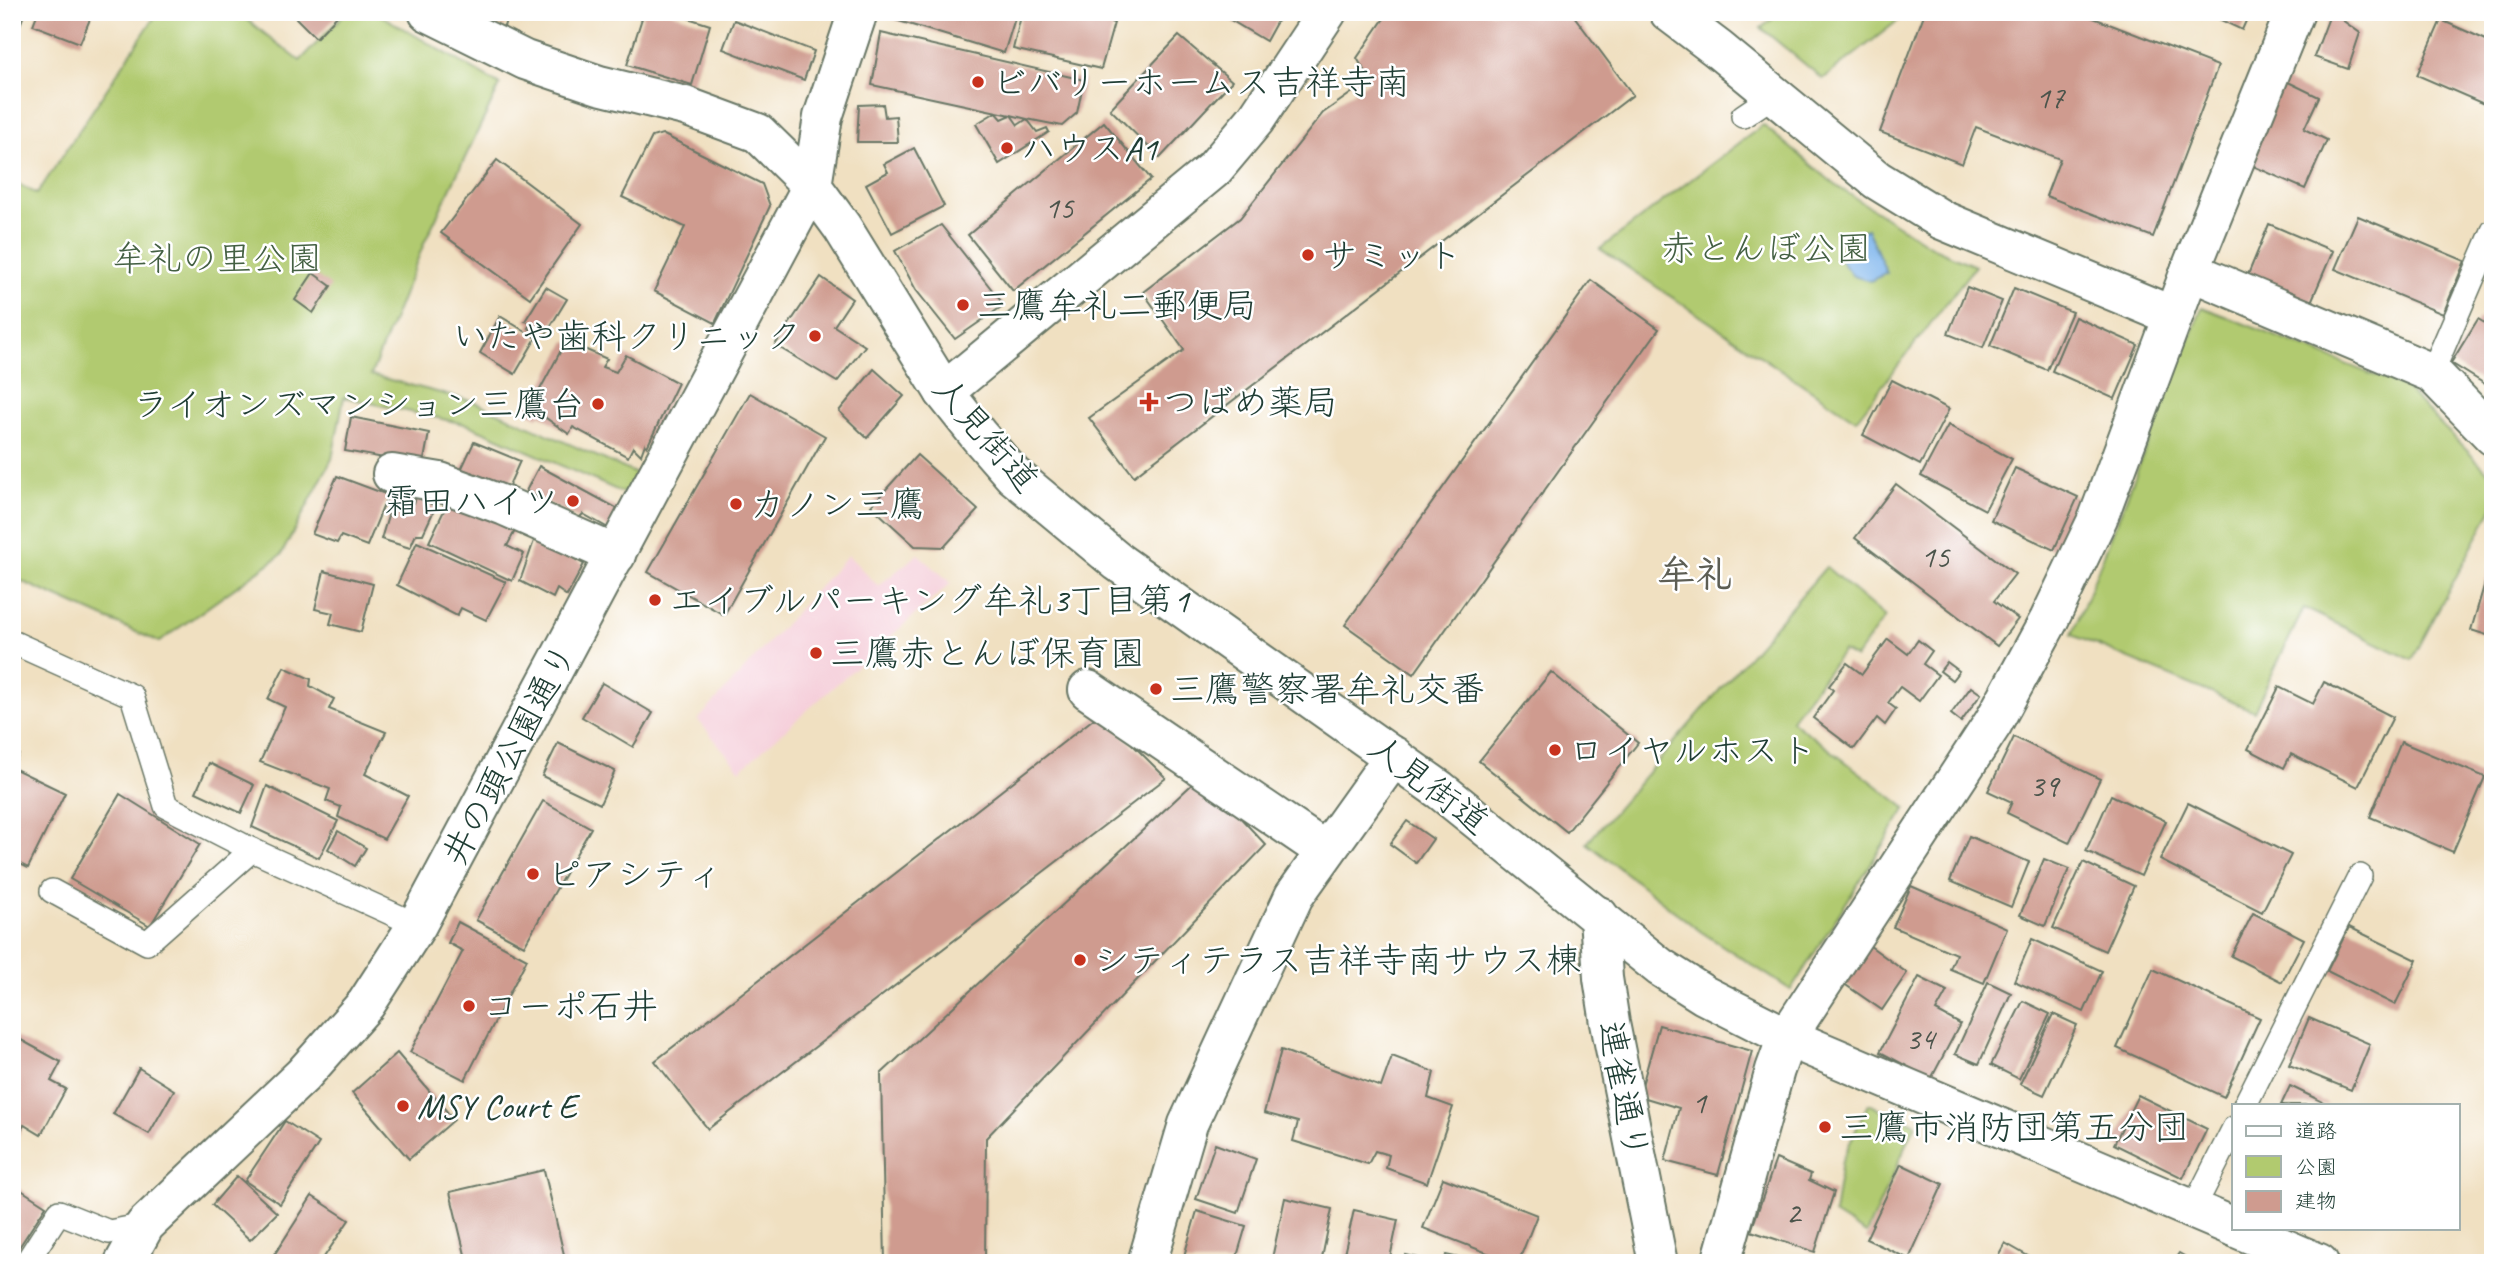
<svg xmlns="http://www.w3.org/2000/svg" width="2505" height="1275" viewBox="0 0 2505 1275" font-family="Caveat,'Klee One',sans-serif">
<rect width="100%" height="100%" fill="#fff"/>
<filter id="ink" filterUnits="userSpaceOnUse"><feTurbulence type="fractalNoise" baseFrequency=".0143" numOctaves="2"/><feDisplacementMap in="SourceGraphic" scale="14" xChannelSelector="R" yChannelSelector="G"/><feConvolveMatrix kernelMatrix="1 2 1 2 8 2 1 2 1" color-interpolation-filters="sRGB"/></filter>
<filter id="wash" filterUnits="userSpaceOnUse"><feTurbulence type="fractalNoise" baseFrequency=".00686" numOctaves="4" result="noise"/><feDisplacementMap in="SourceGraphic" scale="28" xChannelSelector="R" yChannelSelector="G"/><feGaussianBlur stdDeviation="1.57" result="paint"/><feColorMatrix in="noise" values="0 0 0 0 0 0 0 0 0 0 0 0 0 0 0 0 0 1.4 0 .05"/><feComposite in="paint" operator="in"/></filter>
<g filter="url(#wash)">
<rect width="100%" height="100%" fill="#f0e0c1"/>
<path fill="#f5cfda" d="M918,554L951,583L740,770L698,720L848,555L878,586Z"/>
<g fill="#b1ca6f" stroke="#688452" stroke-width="2">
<path d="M158,12H237L300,61L346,12H375L500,85L425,241L371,375L475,402L639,475L628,495L469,425L344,397L332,459L281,555L159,642L12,577V181L37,194Z"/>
<path d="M1781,12H1909L1823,79L1761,28Z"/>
<path d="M1763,125L1838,187L1936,249L1975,266L1856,420L1600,249Z"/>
<path d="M2202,307L2404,387L2493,477V507L2412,660L2304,608L2254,711L2072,635Z"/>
<path d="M1826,567L1885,617L1855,658L1843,651L1791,720L1906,808L1791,990L1700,931L1587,843Z"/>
<path d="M1868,1104L1916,1124L1866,1234L1834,1214L1842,1160Z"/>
</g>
<path fill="#7cb4ec" stroke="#4e7890" stroke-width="2" d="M1867,229L1887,273L1870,281L1853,276L1841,261C1844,243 1849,235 1867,229Z"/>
<g id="blocks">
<g fill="#cf9b8f">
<path d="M12,12H25L19,28L12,25Z"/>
<path d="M38,12H93L80,43L33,25Z"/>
<path d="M290,12H341L316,38Z"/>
<path d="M464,12H508L504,27L464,14Z"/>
<path d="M644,12H669L710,25L692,85L627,65Z"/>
<path d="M891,12H1017L1004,53L889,18Z"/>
<path d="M1022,12H1056V15L1079,23L1080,13L1114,23L1101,69L1013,49Z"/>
<path d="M1217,12H1282L1266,41Z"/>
<path d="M1393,12H1571L1633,95L1134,476L1089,418L1184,350L1143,292L1240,218L1323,113L1370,80L1357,58L1383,20Z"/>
<path d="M1925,12H2078L2218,66L2153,237L2046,196L2060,159L1976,127L1962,164L1880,132Z"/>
<path d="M2204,12H2250L2242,30Z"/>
<path d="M2331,12L2360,33L2348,69L2314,57Z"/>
<path d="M734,20L814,51L804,80L723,49Z"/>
<path d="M2441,20L2493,43V108L2417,75Z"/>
<path d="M881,33L1084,80L1077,113L1062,126L1027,119L1037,132L1047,128L1049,132L999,164L976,124L996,112L1002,119L1011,115L1018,125L1027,119L1011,115L872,85Z"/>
<path d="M1179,36L1232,81L1160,158L1110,109Z"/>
<path d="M2282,79L2319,97L2304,129L2327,140L2305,189L2244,162Z"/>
<path d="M883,104L885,117L896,116L898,142H857L859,105Z"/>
<path d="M1104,122L1151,179L1013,291L968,235Z"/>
<path d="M662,134L762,184L770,206L715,323L654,291L685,227L622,197L652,137Z"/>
<path d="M914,148L944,206L892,233L866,184L888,172L884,164Z"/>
<path d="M497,160L582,224L530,298L441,233Z"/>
<path d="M2358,216L2465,261L2443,314L2335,269Z"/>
<path d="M2269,224L2333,251L2308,309L2245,282Z"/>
<path d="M941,225L1004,305L955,339L916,290L895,251Z"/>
<path d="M313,273L331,286L313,313L295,300Z"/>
<path d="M821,277L852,299L834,326L865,346L837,382L775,345Z"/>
<path d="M1591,280L1659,329L1414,674L1345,625Z"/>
<path d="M546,287L567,299L544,337L528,328L531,323L525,321Z"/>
<path d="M1967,287L2002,301L1983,348L1948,334Z"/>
<path d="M2014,288L2072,312L2047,370L1990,346Z"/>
<path d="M500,316L536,338L515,374L480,353Z"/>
<path d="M2075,317L2138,345L2115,399L2052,371Z"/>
<path d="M2478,319L2493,328V389L2451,363Z"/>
<path d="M566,341L607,359L602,367L616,372L626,355L678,383L647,447L645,444L641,455L633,447L628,457L573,427L569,434L540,414L538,417L524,411L532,394L536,397Z"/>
<path d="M874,369L904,396L867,438L839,411Z"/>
<path d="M1892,380L1949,409L1920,465L1863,435Z"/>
<path d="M750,393L825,436L724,615L648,572Z"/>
<path d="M351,417L429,433L423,465L345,451Z"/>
<path d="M1948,425L2012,459L1985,510L1921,476Z"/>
<path d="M474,442L520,461L507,490L461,470Z"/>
<path d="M917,455L978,510L944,547L915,546L871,506Z"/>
<path d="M539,466L620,510L610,529L583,514L578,519L526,491Z"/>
<path d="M2015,468L2078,497L2054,550L1991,520Z"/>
<path d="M337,476L388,495L367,546L341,536L337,543L312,534Z"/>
<path d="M1896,484L2015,574L1994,601L2018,619L1997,646L1855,538Z"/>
<path d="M394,497L414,503L416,497L436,506L423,534H416L410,548L381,539Z"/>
<path d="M450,498L516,529L507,546L524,554L512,581L429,542Z"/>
<path d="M535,538L584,564L567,596L557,589L553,598L520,581Z"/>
<path d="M417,542L506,582L486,620L461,608L457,616L397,585Z"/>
<path d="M2492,559H2493V637L2471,630Z"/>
<path d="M324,571L373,584L361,632L330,624L333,613L315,609Z"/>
<path d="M1888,639L1908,654L1918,640L1932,651L1923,664L1938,675L1919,701L1900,687L1888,703L1896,709L1885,725L1877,718L1854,749L1813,718L1833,690L1829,686L1847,663L1862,674Z"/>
<path d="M1947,662L1959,671L1952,680L1940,671Z"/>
<path d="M284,667L311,679L310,686L334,699L329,709L386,732L365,774L408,796L384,839L338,817L341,807L326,801L330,789L260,762L285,707L268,699Z"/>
<path d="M1551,672L1638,743L1567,832L1479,761Z"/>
<path d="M2324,682L2393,717L2358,787L2291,754L2284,768L2248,749L2279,687L2313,704Z"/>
<path d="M602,683L653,713L633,747L582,717Z"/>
<path d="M1971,687L1981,694L1961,722L1951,714Z"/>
<path d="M1101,713L1166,778L708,1129L655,1061Z"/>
<path d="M2014,737L2100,779L2069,843L2007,813L2012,802L1988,791Z"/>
<path d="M2401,742L2485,777L2453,852L2370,817Z"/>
<path d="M558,743L615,771L600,804L542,776Z"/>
<path d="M12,752L19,754L13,768L65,793L28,868L12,860Z"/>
<path d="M209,763L254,785L241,813L196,792Z"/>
<path d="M1201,776L1266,845L986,1138L985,1263H885L881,1074Z"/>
<path d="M267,786L338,821L319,858L252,827Z"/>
<path d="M120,794L200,844L150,926L70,879Z"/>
<path d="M2111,795L2166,821L2141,876L2086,851Z"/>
<path d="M543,801L591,828L524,946L476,920Z"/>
<path d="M2188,803L2291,855L2262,912L2160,860Z"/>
<path d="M1407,821L1433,839L1416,863L1390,844Z"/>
<path d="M338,831L366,848L355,866L328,849Z"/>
<path d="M1969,836L2029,862L2011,907L1950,881Z"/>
<path d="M2044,859L2069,869L2045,926L2020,915Z"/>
<path d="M2083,862L2134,886L2105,951L2053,928Z"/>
<path d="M1911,886L2007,928L1984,983L1950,969L1956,954L1893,927Z"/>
<path d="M2253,913L2304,939L2282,982L2231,956Z"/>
<path d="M458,922L527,959L465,1080L410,1052L463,951L448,943Z"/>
<path d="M2349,927L2417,960L2395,1005L2327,971Z"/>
<path d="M2032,939L2102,971L2084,1012L2014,981Z"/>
<path d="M1866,943L1907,973L1882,1010L1840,981Z"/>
<path d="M2153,969L2260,1018L2224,1097L2117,1048Z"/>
<path d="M1919,977L1947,991L1936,1011L1960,1024L1931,1079L1880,1052Z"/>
<path d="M1988,982L2011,993L1979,1064L1955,1054Z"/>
<path d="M2023,1001L2050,1014L2019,1079L1991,1065Z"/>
<path d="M2053,1014L2077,1025L2044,1095L2020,1084Z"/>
<path d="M2309,1018L2370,1044L2351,1090L2289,1065Z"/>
<path d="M1659,1025L1752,1051L1718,1175L1665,1161L1679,1108L1639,1096Z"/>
<path d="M12,1035L61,1062L51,1081L66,1089L41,1135L24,1125L12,1147Z"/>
<path d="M1281,1050L1381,1087L1392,1056L1434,1072L1428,1098L1453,1107L1427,1183L1386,1168L1389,1155L1375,1151L1368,1164L1293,1141L1298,1122L1264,1113Z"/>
<path d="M397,1053L454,1120L409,1159L352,1093Z"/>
<path d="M139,1068L174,1090L149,1134L113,1114Z"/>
<path d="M2290,1086L2329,1105H2281Z"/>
<path d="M2138,1095L2207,1129L2183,1178L2114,1144Z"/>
<path d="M285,1121L319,1143L280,1204L245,1181Z"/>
<path d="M1215,1144L1256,1159L1238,1213L1196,1199Z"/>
<path d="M1776,1159L1811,1174L1809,1180L1834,1192L1815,1252L1751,1231Z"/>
<path d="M1901,1164L1943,1184L1909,1259L1866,1239Z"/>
<path d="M544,1170L566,1263H467L450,1192Z"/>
<path d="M237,1176L277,1213L250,1240L212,1205Z"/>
<path d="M1443,1178L1537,1215L1518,1263H1513L1423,1228Z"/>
<path d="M12,1184L46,1206L12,1258Z"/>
<path d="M312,1196L349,1220L320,1263H269Z"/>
<path d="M1285,1198L1332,1209L1321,1263H1271Z"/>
<path d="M1354,1210L1398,1220L1389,1263H1342Z"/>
<path d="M1197,1211L1246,1226L1235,1263H1182Z"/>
<path d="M2005,1243L2040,1263H1994Z"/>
<path d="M2179,1253L2196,1263H2172Z"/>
<path d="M1406,1255L1436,1262V1263H1405Z"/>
<path d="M1446,1255L1477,1262V1263H1444Z"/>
</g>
</g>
</g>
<g filter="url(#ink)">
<use href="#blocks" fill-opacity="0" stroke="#687665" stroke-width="2"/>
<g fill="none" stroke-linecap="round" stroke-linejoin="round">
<defs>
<g id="lane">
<path d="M1743,116L1774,95"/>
<path d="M2432,373L2493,231"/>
<path d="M12,642L132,696L166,806L252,850L417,925"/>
<path d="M52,891L147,943L252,850"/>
<path d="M2245,1105L2360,876"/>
<path d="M2193,1209L2234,1128"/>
<path d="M26,1263L59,1212L109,1232L145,1225"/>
</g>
<g id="street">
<path d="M1669,12L1718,49L1877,180L1942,220L2173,316"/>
<path d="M2190,271L2432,373L2493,436"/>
<path d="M392,474L440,482L505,506L616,555"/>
<path d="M1088,690L1312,842"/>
<path d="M124,1263L145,1225L303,1075L366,1004L417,925L812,186"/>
<path d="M1147,1263L1188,1124L1294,896L1394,756"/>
<path d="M1721,1263L1775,1070L1787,1037L1993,723L2049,620L2098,518L2190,271L2295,12"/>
</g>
<g id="secondary">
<path d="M428,12L525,60L599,85L685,106L758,133L812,186L842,227L944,392L979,436L1013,475L1118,562L1440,790L1660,967L1704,995L1787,1037L2234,1227"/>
<path d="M812,186L823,117L858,12"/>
<path d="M944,392L1214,169L1256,119L1327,12"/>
<path d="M1599,916L1603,978L1610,1023L1658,1263"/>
<path d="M2236,1228L2319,1263"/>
</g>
</defs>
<use href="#lane" stroke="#687665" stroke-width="26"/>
<use href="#street" stroke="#687665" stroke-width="42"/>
<use href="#secondary" stroke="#687665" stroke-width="42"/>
<use href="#lane" stroke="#fff" stroke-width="23"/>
<use href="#street" stroke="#fff" stroke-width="38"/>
<use href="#secondary" stroke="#fff" stroke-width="38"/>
</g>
</g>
<g fill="#c8321e" stroke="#fff" stroke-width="2.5">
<circle cx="978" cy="82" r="7"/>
<circle cx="1007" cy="148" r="7"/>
<circle cx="1308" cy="255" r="7"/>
<circle cx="963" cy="305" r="7"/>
<circle cx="815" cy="336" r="7"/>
<path d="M1145.5 391.5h7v7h7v7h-7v7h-7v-7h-7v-7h7z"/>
<circle cx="598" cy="404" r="7"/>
<circle cx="573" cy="501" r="7"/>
<circle cx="736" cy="504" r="7"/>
<circle cx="655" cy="600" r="7"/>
<circle cx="816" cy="653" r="7"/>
<circle cx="1156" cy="689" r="7"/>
<circle cx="1555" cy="750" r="7"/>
<circle cx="533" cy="874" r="7"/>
<circle cx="1080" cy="960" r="7"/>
<circle cx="469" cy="1006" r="7"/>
<circle cx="403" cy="1106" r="7"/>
<circle cx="1825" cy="1127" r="7"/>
</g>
<g text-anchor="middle" stroke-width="5" stroke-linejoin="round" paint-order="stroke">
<g font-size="32" fill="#4b544b">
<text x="2050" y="108">17</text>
<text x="1059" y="218">15</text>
<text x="1935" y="567">15</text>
<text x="2044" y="796">39</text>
<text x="1920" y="1049">34</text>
<text x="1699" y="1113">1</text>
<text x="1793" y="1223">2</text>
</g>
<g font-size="35" fill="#1f3d34" stroke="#fff" text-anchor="start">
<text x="992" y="94">ビバリーホームス吉祥寺南</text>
<text x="1021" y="160">ハウスA1</text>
<text x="1322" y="267">サミット</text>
<text x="977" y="317">三鷹牟礼二郵便局</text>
<text x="801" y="348" text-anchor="end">いたや歯科クリニック</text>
<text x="1163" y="414">つばめ薬局</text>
<text x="584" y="416" text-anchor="end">ライオンズマンション三鷹台</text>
<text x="559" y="513" text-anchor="end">霜田ハイツ</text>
<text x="750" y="516">カノン三鷹</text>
<text x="669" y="612">エイブルパーキング牟礼3丁目第1</text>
<text x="830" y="665">三鷹赤とんぼ保育園</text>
<text x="1170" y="701">三鷹警察署牟礼交番</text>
<text x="1569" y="762">ロイヤルホスト</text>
<text x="547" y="886">ピアシティ</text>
<text x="1094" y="972">シティテラス吉祥寺南サウス棟</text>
<text x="483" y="1018">コーポ石井</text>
<text x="417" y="1118">MSY Court E</text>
<text x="1839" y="1139">三鷹市消防団第五分団</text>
</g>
<g font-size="35" fill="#446043" stroke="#fff">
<text x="1766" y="260">赤とんぼ公園</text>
<text x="217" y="270">牟礼の里公園</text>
</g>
<g font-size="35" fill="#1f3d34" stroke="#fff">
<text transform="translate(986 434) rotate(49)" y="12">人見街道</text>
<text transform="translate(509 754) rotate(-62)" y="12">井の頭公園通り</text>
<text transform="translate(1429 784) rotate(37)" y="12">人見街道</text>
<text transform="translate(1624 1090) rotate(79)" y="12">連雀通り</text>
</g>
<g font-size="38" font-weight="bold" fill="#5d5e54" stroke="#fff">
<text x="1695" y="587">牟礼</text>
</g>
</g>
<rect width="2505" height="1275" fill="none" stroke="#fff" stroke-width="42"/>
<rect x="2232" y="1104" width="228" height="126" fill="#ffffff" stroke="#a5b1ae" stroke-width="2"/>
<rect x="2246" y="1126" width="35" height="10" fill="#ffffff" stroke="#a5b1ae" stroke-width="2"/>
<text x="2295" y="1138" font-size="21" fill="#1f3d34">道路</text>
<rect x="2246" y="1156" width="35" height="21" fill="#b1ca6f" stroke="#a5b1ae" stroke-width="2"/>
<text x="2295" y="1174" font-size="21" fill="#1f3d34">公園</text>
<rect x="2246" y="1191" width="35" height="21" fill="#cf9b8f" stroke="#a5b1ae" stroke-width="2"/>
<text x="2295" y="1208" font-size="21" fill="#1f3d34">建物</text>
</svg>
